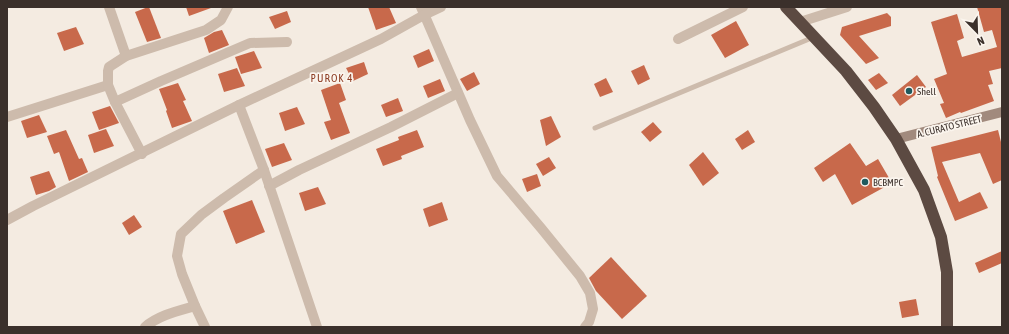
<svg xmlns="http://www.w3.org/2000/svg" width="1009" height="334" viewBox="0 0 1009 334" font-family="'Asap Condensed',sans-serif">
<rect width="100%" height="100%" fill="#f4ebe1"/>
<g fill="#c8694b">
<path d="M148,7H149L161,38L147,42L135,12Z"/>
<path d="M186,7H211V8L189,16Z"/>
<path d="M368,7H389L396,23L376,30Z"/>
<path d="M977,7H1002V68L989,71L993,84L988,85L994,101L961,113L960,112L946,118L940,104L944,103L934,79L947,74L931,22L957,14L964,38L957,41L962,57L997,47L992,30L984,32Z"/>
<path d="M287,11L291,22L275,29L269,17Z"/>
<path d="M887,13L891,17V26L859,36L879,58L866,64L840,35L842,27Z"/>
<path d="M736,21L749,45L725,58L711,35Z"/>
<path d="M76,27L84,44L64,51L57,33Z"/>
<path d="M222,30L229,45L209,53L204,38L214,32Z"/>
<path d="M429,49L434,61L418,68L413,56Z"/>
<path d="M254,51L262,68L241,74L235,57Z"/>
<path d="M364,62L368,74L353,81L346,68Z"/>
<path d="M644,65L650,79L638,85L631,71Z"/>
<path d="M237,68L245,86L224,92L218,74Z"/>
<path d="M474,72L480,84L467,91L460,79Z"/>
<path d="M879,73L888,83L876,90L868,80Z"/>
<path d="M917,75L926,87L900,106L892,95Z"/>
<path d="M606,78L613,92L600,97L594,84Z"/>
<path d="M440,79L445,91L428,98L423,86Z"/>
<path d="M178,83L186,100L183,101L192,121L172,128L166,111L167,110L159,89Z"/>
<path d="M340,83L346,100L339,103L350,133L331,140L324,122L331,120L321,90Z"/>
<path d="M398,98L403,111L386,117L381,105Z"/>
<path d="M110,106L119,123L99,130L92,112Z"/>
<path d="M297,107L305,124L285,131L279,113Z"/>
<path d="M39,115L47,132L27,138L21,121Z"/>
<path d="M551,116L561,137L546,146L540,120Z"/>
<path d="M653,122L662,132L650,142L641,132Z"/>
<path d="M106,129L114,146L94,153L88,135Z"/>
<path d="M66,130L79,159L82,158L88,172L69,181L59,152L54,154L47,136Z"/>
<path d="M417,130L424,147L401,156L402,159L383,166L376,149L399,140L398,137Z"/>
<path d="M748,130L755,142L742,150L735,139Z"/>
<path d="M998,130L1002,146V180L993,184L980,153L942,162L959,202L980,192L988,208L955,221L937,177L938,176L931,147Z"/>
<path d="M284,143L292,160L272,167L265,149Z"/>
<path d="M850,143L866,166L878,159L892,183L852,205L835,174L823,182L814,168Z"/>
<path d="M703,152L719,173L703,186L689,165Z"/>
<path d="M549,157L556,168L543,176L536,164Z"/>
<path d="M49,171L56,187L49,191L36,195L30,177Z"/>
<path d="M537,174L541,186L527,192L522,179Z"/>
<path d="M318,187L326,204L305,211L299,193Z"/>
<path d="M252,200L265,232L236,244L223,211Z"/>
<path d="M442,202L448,220L429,227L423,209Z"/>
<path d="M134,215L142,227L129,235L122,223Z"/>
<path d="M1002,251V263L979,273L975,263Z"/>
<path d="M611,257L647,296L622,319L596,291L589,278Z"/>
<path d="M916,299L919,315L902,318L899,302Z"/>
</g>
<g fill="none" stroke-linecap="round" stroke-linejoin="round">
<path stroke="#cdbbac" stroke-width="5" d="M595,128L814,37"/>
<g stroke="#cdbbac" stroke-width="10">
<path d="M109,7L126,56"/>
<path d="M421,7L470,120L497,176L541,228L580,276L590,293L593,309L589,322L585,327"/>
<path d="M800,22L847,7"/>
<path d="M678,39L743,7"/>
<path d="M115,102L161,81L250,43L287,42"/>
<path d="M239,105L264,170L317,327"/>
<path d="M7,117L108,85"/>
<path d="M142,154L115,102L108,85V71L109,67L126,56L206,30L221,20L228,7"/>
<path d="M269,186L299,170L391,127L458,93"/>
<path d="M7,220L33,206L239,105L381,39L424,15L441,7"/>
<path d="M145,327C159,315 178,311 195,306"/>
<path d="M205,327L195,306L182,274L177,256L181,234L201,215L224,198L264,170"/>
</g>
<path stroke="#a18a7d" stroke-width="10" d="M896,139L1002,112"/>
<path stroke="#5c4a42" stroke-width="12" d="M786,7L846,71L874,107L896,139L924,190L941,237L947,272V327"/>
</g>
<g fill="#1f5a5e" stroke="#fbf5ee" stroke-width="1.5">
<circle cx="909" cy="91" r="4"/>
<circle cx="865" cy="182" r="4"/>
</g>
<g text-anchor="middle" stroke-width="3.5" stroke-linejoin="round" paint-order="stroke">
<g font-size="10" fill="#3b302b" stroke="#fbf5ee" text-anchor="start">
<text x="917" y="95">Shell</text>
<text x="873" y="186">BCBMPC</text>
</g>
<g font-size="10" fill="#3b302b" stroke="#fbf5ee">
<text transform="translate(949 126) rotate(-14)" y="4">A. CURATO STREET</text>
</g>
<g font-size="11" letter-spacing="1" fill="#8c3b22" stroke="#fbf5ee">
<text x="332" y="82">PUROK 4</text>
</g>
</g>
<rect width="1009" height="334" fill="none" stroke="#3b302b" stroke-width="16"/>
<g transform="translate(977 32) rotate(157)" stroke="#fbf5ee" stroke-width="3" paint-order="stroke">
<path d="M0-3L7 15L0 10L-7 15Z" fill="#3b302b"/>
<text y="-6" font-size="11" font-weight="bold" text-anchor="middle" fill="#3b302b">N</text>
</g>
</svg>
